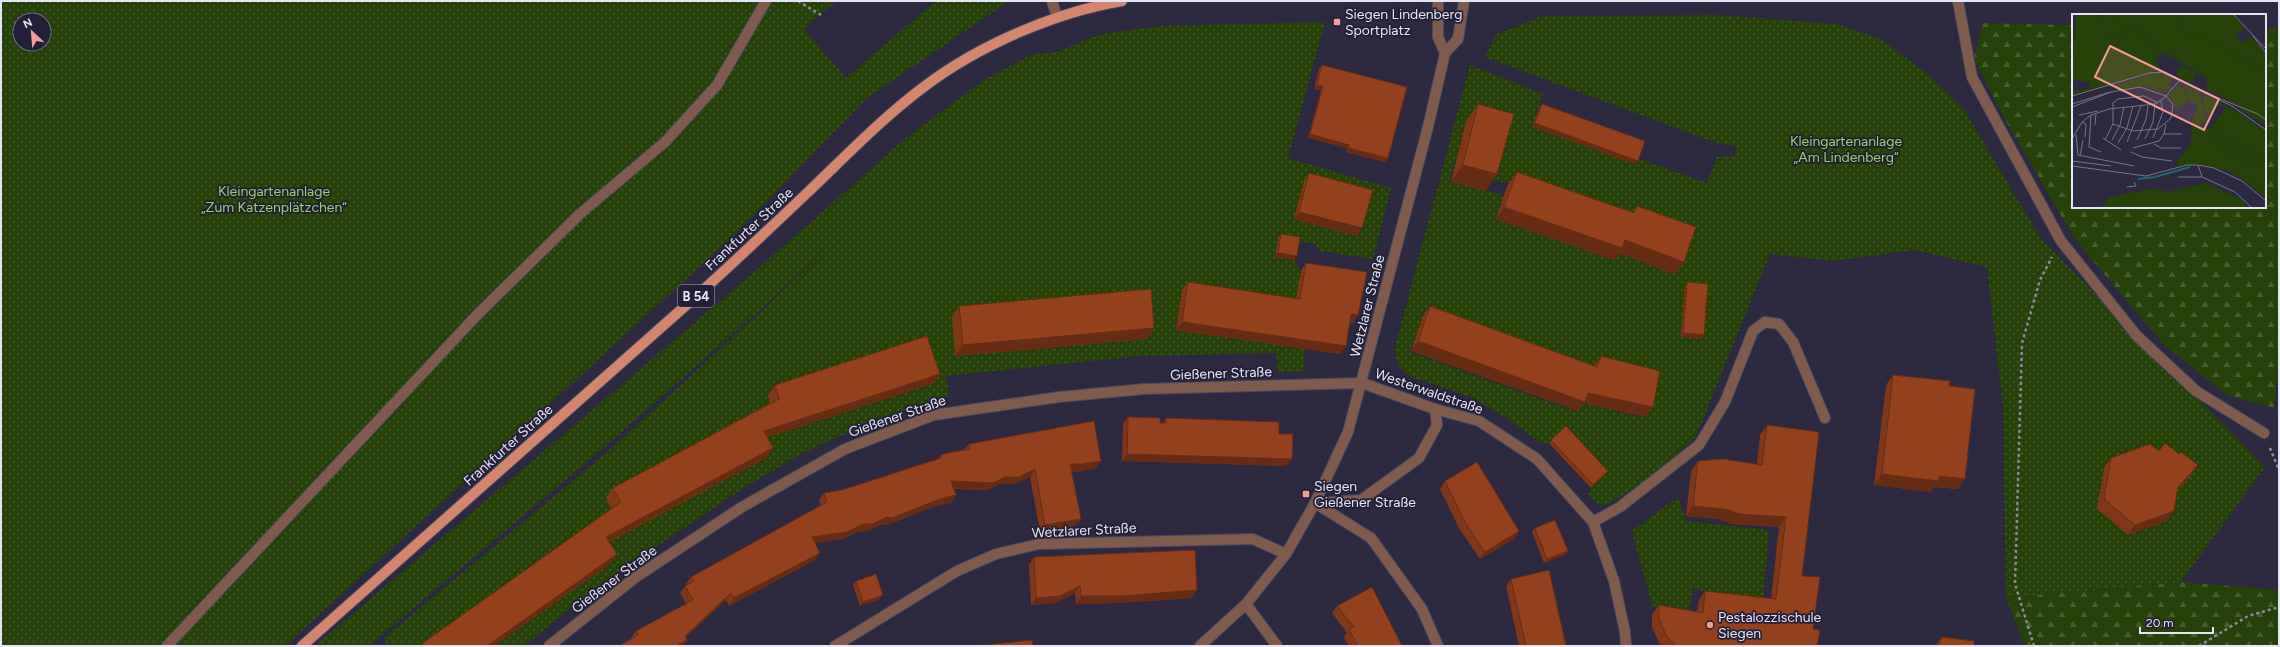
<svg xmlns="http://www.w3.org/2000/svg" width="2280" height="647" viewBox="0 0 2280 647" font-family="Figtree,sans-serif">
<defs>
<pattern id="green-dots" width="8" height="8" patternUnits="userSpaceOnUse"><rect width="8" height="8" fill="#274209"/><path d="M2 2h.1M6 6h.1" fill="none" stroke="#465d2d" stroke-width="1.8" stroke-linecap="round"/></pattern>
<pattern id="forest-firs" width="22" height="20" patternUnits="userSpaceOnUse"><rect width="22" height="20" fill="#274209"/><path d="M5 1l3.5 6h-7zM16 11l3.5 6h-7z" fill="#465d2d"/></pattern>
</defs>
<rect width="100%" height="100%" fill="#2c2941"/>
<g fill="url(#green-dots)" fill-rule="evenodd">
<path d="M1,1H836L804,29L846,78L936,1H1009L867,98L733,236L285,646H1ZM20,20H44V44H20Z"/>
<path d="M1715,15L1836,24L1881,39L1926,73L1963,108L2041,239L2265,467L2181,582L2006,598L2003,406L1987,267L1915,250L1833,261L1770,254L1696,436L1655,475L1607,505C1597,505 1593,502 1588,493L1591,488L1549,443H1541L1507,418L1471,397L1411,377L1400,368L1397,361L1395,347L1470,65L1543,94L1532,127L1635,164L1637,158L1707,183L1717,157H1734L1737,146L1716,143L1485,57L1496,35L1542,16ZM1465,121L1502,131L1488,179L1509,183L1675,274L1617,252L1613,260L1496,219L1504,195L1449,182L1467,123ZM1424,315L1595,368L1654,380L1645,418L1581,403L1577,412L1412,353L1410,352Z"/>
<path d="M1325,22L1288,158L1391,188L1373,259L1320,251L1315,244L1278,238L1275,257L1294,260L1301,271L1298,290L1307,309L1182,290L1176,329L1304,349V371L1278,372L1276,353L1141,356L946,376L949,396L921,404L858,428L803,453L748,485L632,563L583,598L524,646H494L610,564L425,646H387L384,638L611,449L843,236L607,445L369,646H315L759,268L906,138L984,80L1033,54L1054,53L1101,34L1161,26Z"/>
<path d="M1678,497L1686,521L1769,530L1763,599L1693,589L1689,610L1652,606L1632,531Z"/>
</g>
<g fill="url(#forest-firs)">
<path d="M1983,23L2073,25V207H2265V28H2279V361L2274,408L2229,396L2165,346L2074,238L2003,116L1974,59Z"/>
<path d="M2181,582L2279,590V646H2025L2006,598Z"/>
</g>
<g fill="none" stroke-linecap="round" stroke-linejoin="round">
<defs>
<g id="lane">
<path d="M1052,1L1057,17"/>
<path d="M1958,1L1972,77L2061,241L2137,336L2196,391L2264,433"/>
<path d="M1315,503L1361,500L1419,458L1437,425L1435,409"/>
<path d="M1593,522L1620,507L1699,445L1725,402L1753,331L1765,322L1779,324L1793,342L1825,418"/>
<path d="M167,646L478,314L581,213L665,142L717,85L766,1"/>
</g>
<g id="street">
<path d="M1438,1V37L1445,53"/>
<path d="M1315,503L1371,538L1422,609L1438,646"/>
<path d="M1246,604L1277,646"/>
<path d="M549,646L636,577L742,507L845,449L934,415L1059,397L1144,389L1362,383L1435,409L1479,421L1537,459L1593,522L1614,581L1625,632L1626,646"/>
<path d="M835,646L957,571L996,554L1039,544L1253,539L1286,554"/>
<path d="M1200,646L1246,604L1286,554L1315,503L1348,432L1428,127L1445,53L1458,39L1464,1"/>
</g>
<path id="primary" d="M302,646C429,533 556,421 683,308C725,271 766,232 807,193C845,157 882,118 925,86C979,45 1056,12 1122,1"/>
</defs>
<use href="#lane" stroke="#4a475e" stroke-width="12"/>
<use href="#street" stroke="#4a475e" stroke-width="12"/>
<use href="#primary" stroke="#4a475e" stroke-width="12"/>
<g stroke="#8b899d" stroke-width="2.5" stroke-dasharray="3 3" stroke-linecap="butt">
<path d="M798,1L821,15"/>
<path d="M2270,448L2279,470"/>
<path d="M2034,646L2015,584L2022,343L2040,280L2052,257"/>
<path d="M2199,646L2248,616L2279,607"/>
</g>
<use href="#lane" stroke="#815a4e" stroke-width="10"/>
<use href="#street" stroke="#815a4e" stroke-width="10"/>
<use href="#primary" stroke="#d4856d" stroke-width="10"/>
</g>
<g fill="#7e3719">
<path d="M1322,65L1388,158L1385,162L1346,152L1347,148L1308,138L1321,90L1314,89L1319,69Z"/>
<path d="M1478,104L1497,174L1485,191L1451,182L1466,121Z"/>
<path d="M1542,104L1635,164L1532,127L1539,108Z"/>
<path d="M1517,172L1633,212L1637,206L1684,262L1675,274L1619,253L1614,260L1496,219L1508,184Z"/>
<path d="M1309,173L1362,228L1357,236L1294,219L1304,181Z"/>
<path d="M1281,234L1297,256L1294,260L1275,257L1278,238Z"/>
<path d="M1306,263L1353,323H1350L1340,354L1176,330L1182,290L1188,282L1296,299L1301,271Z"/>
<path d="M1687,282L1701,339L1681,337L1685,286Z"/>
<path d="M959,306L1154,328L1147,339L955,356L952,317Z"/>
<path d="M1430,306L1594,366L1601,356L1646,417L1583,403L1578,411L1411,351L1423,316Z"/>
<path d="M940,374L932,384L767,437L766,458L609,542L610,564L494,646H420L423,643L612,509L606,498L613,488L770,403L768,395L775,385Z"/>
<path d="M1893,375L1949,386L1965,479L1957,489L1934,487L1931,492L1874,485L1886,385Z"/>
<path d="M1128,417L1160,423H1163L1166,418L1279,434L1286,466L1122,461L1123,424Z"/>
<path d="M1767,425L1802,576L1813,629L1817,646H1661L1652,628V614L1659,605L1697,612L1699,600L1705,591L1771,599L1779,527L1732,524L1718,519L1686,516L1691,471L1698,461L1757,464L1760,435Z"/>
<path d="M1551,440L1608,471L1605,475L1591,488L1549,443Z"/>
<path d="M969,444L1096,468L1077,472L1072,471L1081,519L1075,526L1040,532L1030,477L1014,484H1000L988,490L953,489L956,495L951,503L935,506L887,525L882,524L868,531L858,532L842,539L815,543L820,553L815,560L729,606L726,600L631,639V638L636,631L686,604L680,593L685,586L687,585L686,584L691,577L821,506L819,500L824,493L842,490L938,459L941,455L965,449Z"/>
<path d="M2179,454L2198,465L2191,475L2178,490L2167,521L2128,535L2097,509L2104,468L2111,458Z"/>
<path d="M1445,481L1519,531L1514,539L1480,559L1460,530L1440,489Z"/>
<path d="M1535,528L1568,551L1565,555L1544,563L1532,532Z"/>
<path d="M1034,557L1197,590L1191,598L1118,603L1076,604L1075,593L1055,603L1031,605L1029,565Z"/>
<path d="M1511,579L1566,646H1519L1506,586Z"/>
<path d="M856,581L880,599L860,606L853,585Z"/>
<path d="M1337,606L1402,646H1349L1344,637L1347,633L1332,613Z"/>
<path d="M1942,637L1974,646H1935Z"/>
</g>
<g fill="#672d14">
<path d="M1317,85L1323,86L1321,90L1314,89Z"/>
<path d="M1535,123L1638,161L1635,164L1532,127Z"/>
<path d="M1310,134L1349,145L1347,148L1308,138Z"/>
<path d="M1348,148L1388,158L1385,162L1346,152Z"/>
<path d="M1463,165L1497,174L1485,191L1451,182Z"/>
<path d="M1504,207L1625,240L1684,262L1675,274L1619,253L1614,260L1496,219Z"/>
<path d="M1299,212L1362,228L1357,236L1294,219Z"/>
<path d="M1278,253L1297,256L1294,260L1275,257Z"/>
<path d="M1351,314L1358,315L1353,323L1346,322Z"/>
<path d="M1182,322L1346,346L1340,354L1176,330Z"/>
<path d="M1154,328L1147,339L955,356L963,345Z"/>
<path d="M1683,333L1704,335L1701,339L1681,337Z"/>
<path d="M1418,341L1588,393L1653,407L1646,417L1583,403L1578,411L1411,351Z"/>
<path d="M940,374L932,384L757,441L764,431Z"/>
<path d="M773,448L766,458L598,547L606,537Z"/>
<path d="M1127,454L1292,459L1286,466L1122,461Z"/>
<path d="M1101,461L1096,468L1077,472L1065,471L1070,464Z"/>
<path d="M2198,465L2191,475L2171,497L2178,487Z"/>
<path d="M1035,469L1030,477L1014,484H1000L988,490L946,488L951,481L1005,477Z"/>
<path d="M1608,471L1605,475L1591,488L1593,485Z"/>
<path d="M1882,474L1939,476L1965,479L1957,489L1934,487L1931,492L1874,485Z"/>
<path d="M956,495L951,503L935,506L887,525L882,524L868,531L858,532L842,539L807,544L812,537L863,524L940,499Z"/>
<path d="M1693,506L1725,509L1786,517L1779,527L1732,524L1718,519L1686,516Z"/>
<path d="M2174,511L2167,521L2128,535L2135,525Z"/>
<path d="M1081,519L1075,526L1040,532L1045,525Z"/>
<path d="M1519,531L1514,539L1480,559L1485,552Z"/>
<path d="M1568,551L1565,555L1544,563L1547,559Z"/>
<path d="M820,553L815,560L729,606L734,598Z"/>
<path d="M617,554L610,564L494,646H487Z"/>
<path d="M1080,586L1075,593L1055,603L1031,605L1036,598Z"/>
<path d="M1197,590L1191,598L1118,603L1076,604L1081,596Z"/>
<path d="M731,593L726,600L680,643L685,636Z"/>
<path d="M883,595L880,599L860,606L863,602Z"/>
<path d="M687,640L683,646H676Z"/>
</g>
<g fill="#93401d" stroke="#672d14">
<path d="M1322,65L1407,87L1388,158L1348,148L1349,145L1310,134L1323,86L1317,85Z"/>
<path d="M1478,104L1514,114L1497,174L1463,165Z"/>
<path d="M1542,104L1645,141L1638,161L1535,123Z"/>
<path d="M1517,172L1634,213L1637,206L1696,227L1684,262L1625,240L1622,248L1504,207Z"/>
<path d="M1309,173L1373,190L1362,228L1299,212Z"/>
<path d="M1281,234L1300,237L1297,256L1278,253Z"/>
<path d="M1306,263L1367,272L1358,315L1351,314L1346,346L1182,322L1188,282L1300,299Z"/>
<path d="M1687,282L1708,284L1704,335L1683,333Z"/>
<path d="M1151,289L1154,328L963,345L959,306Z"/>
<path d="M1430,306L1597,367L1601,356L1660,371L1653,407L1588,393L1585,402L1418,341Z"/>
<path d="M927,336L940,374L764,431L773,448L606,537L617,554L487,646H424H425L423,643L621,502L613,488L779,399L775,385Z"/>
<path d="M1893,375L1950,381L1949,386L1975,389L1965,479L1939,476L1938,481L1882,474Z"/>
<path d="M1128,417L1160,418V423H1166V418L1279,422V434H1293L1292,459L1127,454Z"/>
<path d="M1094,421L1101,461L1082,464H1070L1081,519L1045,525L1035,469L1019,477H1005L993,483L951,481L956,495L940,499L892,518L887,517L873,524H863L847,532L812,537L820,553L734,598L731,593L685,636L687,640L676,646H619L638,635L636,631L693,600L685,586L694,581L691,577L827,502L824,493L842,490L941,458V455L948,453L970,449L969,444Z"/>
<path d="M1767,425L1819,432L1802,576L1820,577L1813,629L1820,630L1817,646H1677L1667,637L1659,619V605L1703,613L1705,591L1776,599L1786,517L1739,514L1725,509L1693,506L1698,461L1723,459L1762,465Z"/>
<path d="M1566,426L1608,471L1593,485L1551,440Z"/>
<path d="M2165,443L2179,454L2181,452L2198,465L2178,487L2174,511L2135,525L2104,499L2111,458L2150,444L2159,451Z"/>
<path d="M1477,462L1519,531L1485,552L1465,522L1445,481Z"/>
<path d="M1555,520L1568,551L1547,559L1535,528Z"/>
<path d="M1195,550L1197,590L1123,596H1081L1080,586L1060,596L1036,598L1034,557Z"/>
<path d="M1549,570L1566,646H1526L1511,579Z"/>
<path d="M876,574L883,595L863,602L856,581Z"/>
<path d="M1372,587L1402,646H1358L1349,629L1354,627L1337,606Z"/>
<path d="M1942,637L1974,641V646H1938Z"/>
<path d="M1032,640L1033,646H974Z"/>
</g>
<g fill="#f59b9b" stroke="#221f36" stroke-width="1.5">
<rect x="1333" y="18" width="8" height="8" rx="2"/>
<rect x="1302" y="490" width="8" height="8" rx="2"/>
<circle cx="1710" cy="625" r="4"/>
</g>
<g text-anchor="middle" stroke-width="3.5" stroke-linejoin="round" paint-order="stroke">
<rect fill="#221f36" stroke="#abaabc" stroke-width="1" x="678" y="285" width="36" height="22" rx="3"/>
<g font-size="13" font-weight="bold" fill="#e6e5f5">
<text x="696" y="301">B 54</text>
</g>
<g font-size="14" fill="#e6e5f5" stroke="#221f36" text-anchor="start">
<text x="1345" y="19">Siegen Lindenberg<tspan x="1345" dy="16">Sportplatz</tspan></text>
<text x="1314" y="491">Siegen<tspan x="1314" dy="16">Gießener Straße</tspan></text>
<text x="1718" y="622">Pestalozzischule<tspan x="1718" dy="16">Siegen</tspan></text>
</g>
<g font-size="14" fill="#98d267" stroke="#221f36">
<text x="1846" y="146">Kleingartenanlage<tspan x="1846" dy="16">„Am Lindenberg“</tspan></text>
<text x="274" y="196">Kleingartenanlage<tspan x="274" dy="16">„Zum Katzenplätzchen“</tspan></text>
</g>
<g font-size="14" fill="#e6e5f5" stroke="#221f36">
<text transform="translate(749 229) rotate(-43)" y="5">Frankfurter Straße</text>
<text transform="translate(1367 306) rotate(-76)" y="5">Wetzlarer Straße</text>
<text transform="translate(1221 373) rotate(-2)" y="5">Gießener Straße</text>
<text transform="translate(1429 391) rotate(19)" y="5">Westerwaldstraße</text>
<text transform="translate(897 416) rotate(-19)" y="5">Gießener Straße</text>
<text transform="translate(508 445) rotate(-42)" y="5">Frankfurter Straße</text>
<text transform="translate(1084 530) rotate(-3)" y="5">Wetzlarer Straße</text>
<text transform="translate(614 579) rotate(-37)" y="5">Gießener Straße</text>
</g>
</g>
<g transform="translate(2072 14)">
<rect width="194" height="194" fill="#2c2941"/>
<path d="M4,0H25L28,5L32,0H52L54,3L39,22V26L62,12L74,26L107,47L91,39L83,45L87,51L86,56L0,81V78L18,74L19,68L6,67L0,63ZM108,0H160L171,11V15L163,22L171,29L178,22L194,40V55L113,21ZM90,59L101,64L96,70L100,74L97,77L93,74L96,78L86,75L92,79L91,80L74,72L43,76L41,72L0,84L78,60ZM108,69L127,78L135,107L128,111L120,108L126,91L116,86L109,93L102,94L103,89L96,82L107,70L112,78L117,80ZM146,120L173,133L193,144L182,154L141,128Z" fill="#274209"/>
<path d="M52,0H108L113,21L126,20L168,44L194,55V112L167,94L166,91L133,75L136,67L133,63L74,26L62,12L39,26L33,15L53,3ZM132,80L166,98L194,118V185L178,170L156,157L126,150L105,152V148L119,129L120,108L137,116L154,94L147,90L137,105L131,92ZM147,120L173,133L192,144L182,154L141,128ZM134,169L169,185L176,194H30L37,183L84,174L95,178Z" fill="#274209" fill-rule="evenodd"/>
<path d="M109,51L125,59L120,69L104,61Z" fill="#274209"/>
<path fill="none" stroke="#1c6b6c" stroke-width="2" d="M66,165L83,163L118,153"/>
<path fill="none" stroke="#767489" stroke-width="1" d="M161,0L194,35M181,22L194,39M131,78L186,100L194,106M0,82L77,59L90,58L160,92L194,116M0,90L38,78M0,93L39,78L68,73L94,82L101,90L99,104L86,115L61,117L41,110M7,101L26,97M19,101L17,133L29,138M10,108L14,110L13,123M23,111L24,99M92,120H110M4,121L6,141L62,152M31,124L49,136M81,124L91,98L89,87M0,125L10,108L19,101L37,95L83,90L92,84L108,66M73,125L81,108L83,90M33,126L41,110V89L46,85L72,82L86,89M40,126L48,111L52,93M65,126L74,105L76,92M55,128L69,92M46,129L55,114L61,92M82,130L89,134H109M61,134L87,127L92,120L94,110M59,138L70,143L100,147M8,142L11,126M0,147L39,152M126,151L130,163L163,178L180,194M0,152L74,162L115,151H126L142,154L170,167L194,187M106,163H130M55,173L64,172L62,168"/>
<path fill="#f59b9b" fill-opacity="0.15" stroke="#f59b9b" stroke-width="2" d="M38,32L147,85L132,116L23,63Z"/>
<rect width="194" height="194" fill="none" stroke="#e6e5f5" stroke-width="2"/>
</g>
<rect width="2280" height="647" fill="none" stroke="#e6e5f5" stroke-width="4"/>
<g transform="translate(32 32) rotate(334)"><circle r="19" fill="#221f36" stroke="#706e82"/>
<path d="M0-3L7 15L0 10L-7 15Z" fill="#f59b9b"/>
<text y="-6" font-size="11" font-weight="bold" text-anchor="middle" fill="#e6e5f5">N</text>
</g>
<path d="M2140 627v6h73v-6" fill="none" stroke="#e6e5f5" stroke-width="2"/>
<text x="2146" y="627" font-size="12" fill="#e6e5f5" stroke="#221f36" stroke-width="3" paint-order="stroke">20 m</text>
</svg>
